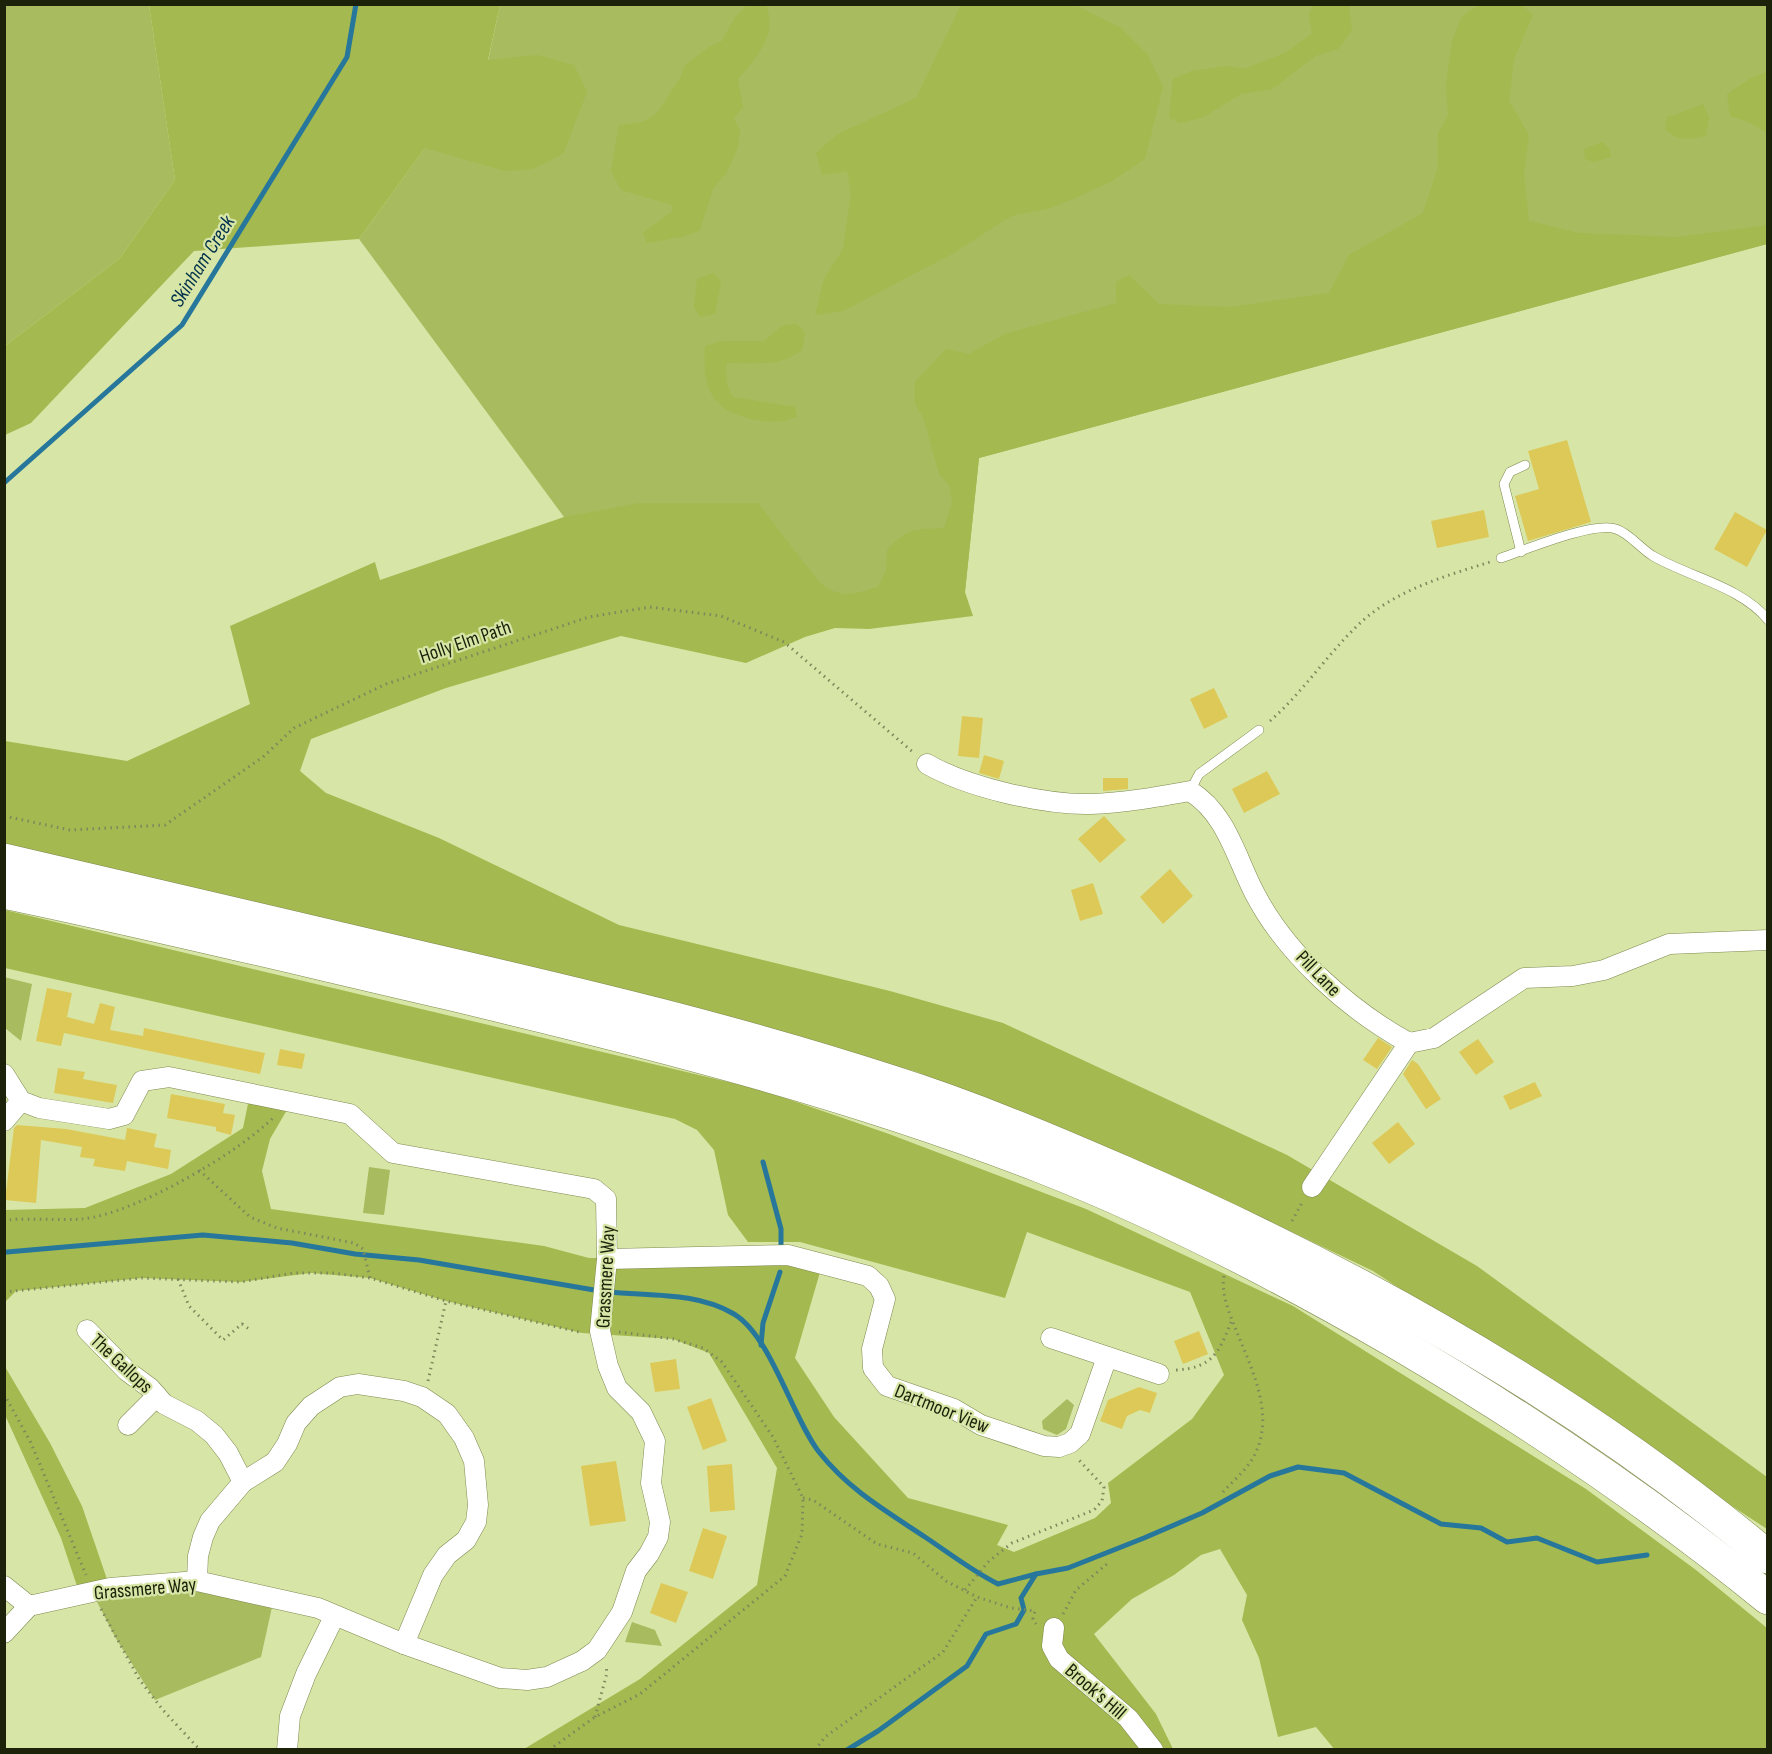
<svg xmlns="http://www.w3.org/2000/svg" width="1772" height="1754" viewBox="0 0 1772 1754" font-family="'Sofia Sans Condensed',sans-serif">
<rect width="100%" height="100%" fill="#d7e6a7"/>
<g fill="#a8bb5f">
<path d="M5,5H149L175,180L120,258L5,346Z"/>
<path d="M500,5H1767V244L979,458L965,592L805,617L564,517L359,239L488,61Z"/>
<path d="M4,977L32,984L21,1041L5,1028Z"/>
<path d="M369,1167L390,1170L384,1215L363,1213Z"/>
<path d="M1067,1399L1074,1405L1066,1429L1057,1435L1043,1429L1042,1421Z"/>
<path d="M197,1581L274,1598L261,1657L155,1700L115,1637L92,1592Z"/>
<path d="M632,1622L655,1630L662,1646L625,1642Z"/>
</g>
<g fill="#a4b94f">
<path d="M149,5H500L488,60L537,55L574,65L587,92L563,154L533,169L505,171L425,148L359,239L194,251L31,423L5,435V346L120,258L175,180Z"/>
<path d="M747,5H766C778,35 757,56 738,79L743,107L734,117L740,131L738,147L727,172L713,189L700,230L686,236L647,243L643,233L673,211L672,205L621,190L611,171L619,125L643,122L657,113L680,78L685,65L710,46L722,41L734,19Z"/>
<path d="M961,5H1075L1121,28L1148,55L1163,87L1145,159L1112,181L1080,196L1051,208L1011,216L952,254L843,311L815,315L824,279L843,249L851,194L847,171L822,175L816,153L838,134L916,98Z"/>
<path d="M1313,5H1349L1352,30L1338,49L1315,56L1273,89L1241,94L1202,118L1180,123L1169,118L1173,79L1191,71L1229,66L1244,69L1285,53L1312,34L1309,14Z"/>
<path d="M1479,5H1522L1533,15L1514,59L1509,101L1529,135L1524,174L1529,221L1580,233L1679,237L1767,225V244L979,458L965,592L973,616L869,629L835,628L805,637L746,663L621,636L446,688L311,739L300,771L326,793L439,838L619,925L890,991L1003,1023L1287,1155L1477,1266L1767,1477V1529L1373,1271L1215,1195L917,1072L677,1002L5,847V741L127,761L250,704L230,626L375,562L380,580L564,517L640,503H758L819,582C841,600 853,594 878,587L886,570L887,550C909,527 913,530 944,528L952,502L949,485L939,474L923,417L915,404V382L946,349L969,354L1005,334L1116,303V282L1129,275L1159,304L1230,307L1329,293L1349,255L1423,213L1438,167V133L1448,116L1446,84L1452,41L1462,16Z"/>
<path d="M1767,72H1768L1767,133L1751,123L1730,116L1727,94L1751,78Z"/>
<path d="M1703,104L1709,117L1706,136C1689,140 1678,141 1665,129L1667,117C1680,115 1690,108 1703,104Z"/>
<path d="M1602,142L1609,148L1611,157L1594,162L1585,159L1584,149Z"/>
<path d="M713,273L721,281L715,314L700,317L694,307L697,279Z"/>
<path d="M797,324L805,333L802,350C780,367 754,363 727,363C725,375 726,386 733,397L795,407L797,417C782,423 767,422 751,419C710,410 702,385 705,346L722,341H764L783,325Z"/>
<path d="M5,910L762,1090L889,1134L1086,1209L1293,1306L1586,1489L1696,1570L1767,1628V1749L1335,1750L1316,1727L1278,1737L1259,1658L1242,1620L1247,1595L1220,1549L1201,1555L1174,1575L1132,1599L1094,1634L1156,1714L1173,1749H524L640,1679L757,1585L777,1468L709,1353L673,1339L582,1333L446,1301L370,1278L311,1273L241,1282L142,1278L16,1291L5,1302V1210L85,1208L171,1174L243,1128L250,1094L291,1103L270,1139L262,1171L271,1209L544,1246L589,1258L823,1262L795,1358L834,1417L908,1498L1008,1525L997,1545L1014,1552L1095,1518L1111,1503L1108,1483L1192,1419L1224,1375L1190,1292L1027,1232L1005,1298L800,1242H748L728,1215L714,1150L697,1130L675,1119L5,968Z"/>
<path d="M4,1365L50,1443L82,1506L110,1588L80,1595L61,1538L5,1415Z"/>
</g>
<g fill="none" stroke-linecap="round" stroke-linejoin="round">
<g stroke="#26779b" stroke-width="5">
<path d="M4,483L182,325L347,57L356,4"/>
<path d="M763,1162L781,1229V1245"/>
<path d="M7,1252L203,1235L292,1243L355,1254L419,1260L600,1291"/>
<path d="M609,1292C650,1296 697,1292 734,1314C771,1336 792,1417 819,1452C849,1490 886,1511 925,1537C949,1553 972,1571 998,1584L1036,1574"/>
<path d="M761,1345L763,1323L780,1272"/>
<path d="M847,1750L878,1731L967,1666L986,1634L1016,1624L1024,1610L1021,1598L1036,1574L1068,1568L1144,1538L1202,1513L1270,1476L1298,1467L1344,1473L1441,1524L1481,1528L1507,1542L1537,1538L1597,1562L1647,1555"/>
</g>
</g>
<g fill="#ddc958">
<path d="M1567,440L1591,522L1528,541L1515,496L1539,489L1528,451Z"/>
<path d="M1484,510L1489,537L1437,548L1431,521Z"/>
<path d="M1735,512L1767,530L1747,567L1714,549Z"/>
<path d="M1214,688L1228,717L1204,729L1190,699Z"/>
<path d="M962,716L983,718L979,758L958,756Z"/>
<path d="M984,755L1004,761L999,779L979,773Z"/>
<path d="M1267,771L1280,794L1244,813L1232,789Z"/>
<path d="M1103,778H1128V789L1103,791Z"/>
<path d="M1104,816L1126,840L1100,863L1078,839Z"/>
<path d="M1170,869L1193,896L1163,924L1140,897Z"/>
<path d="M1093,883L1103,914L1080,921L1071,890Z"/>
<path d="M47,988L72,993L67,1017L94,1024L100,1003L115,1007L110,1030L143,1036L144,1028L265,1053L260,1074L64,1033L61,1046L36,1041Z"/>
<path d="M1378,1038L1392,1047L1377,1069L1363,1060Z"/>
<path d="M1478,1039L1494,1062L1476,1075L1459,1052Z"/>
<path d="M280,1049L305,1054L302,1069L277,1065Z"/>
<path d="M1412,1060L1418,1064L1441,1099L1426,1109L1403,1074Z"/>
<path d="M58,1068L85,1072L83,1079L117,1085L113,1103L54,1093Z"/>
<path d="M1535,1082L1542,1096L1510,1110L1503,1096Z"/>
<path d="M171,1094L225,1104L223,1113L235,1115L231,1135L216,1131V1127L167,1118Z"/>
<path d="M1398,1122L1415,1144L1389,1164L1372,1143Z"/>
<path d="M17,1125L66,1129L125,1140L127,1128L157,1134L154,1147L171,1150L168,1169L127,1161L125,1171L93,1166L95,1159L80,1157L82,1147L41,1140L36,1203L5,1200L14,1128Z"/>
<path d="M1199,1331L1208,1354L1183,1364L1174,1341Z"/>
<path d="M676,1359L680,1389L655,1392L650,1363Z"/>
<path d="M1139,1387L1157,1393L1150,1413L1140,1410L1127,1416L1122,1429L1100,1421L1108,1400Z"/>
<path d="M711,1398L727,1441L703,1450L687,1407Z"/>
<path d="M616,1461L626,1521L590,1526L581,1466Z"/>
<path d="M732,1464L735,1510L710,1512L707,1466Z"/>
<path d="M703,1528L727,1536L713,1579L689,1571Z"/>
<path d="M661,1583L688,1592L676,1623L650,1613Z"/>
</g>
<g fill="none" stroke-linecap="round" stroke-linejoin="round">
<defs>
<g id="lane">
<path d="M1521,552L1504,484L1510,472L1525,465"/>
<path d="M1501,558C1525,550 1594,521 1616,529C1629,533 1641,549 1653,556C1689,577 1742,587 1768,620"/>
<path d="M1190,791L1199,774L1259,730"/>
</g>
<g id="street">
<path d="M927,764C967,787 1043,805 1090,804C1124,803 1157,797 1190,791C1227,814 1236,858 1255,894C1287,955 1349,1010 1409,1043L1434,1038L1524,978L1573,976L1604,970L1669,944L1768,940"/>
<path d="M4,1074L21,1101L39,1108L109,1119L124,1115L142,1081L169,1077L350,1114L393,1153L594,1189L606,1199L607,1259L600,1331L608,1366L617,1388L641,1412L655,1441L651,1483L660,1522L658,1537L649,1554L636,1571L622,1612L597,1650L582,1661L547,1677L527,1680L500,1678L404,1644L318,1608L197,1581L110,1588L29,1606"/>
<path d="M4,1121L21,1101"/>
<path d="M1312,1187L1409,1043"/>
<path d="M607,1259L788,1255L868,1276L879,1286L885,1299L872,1349L873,1368L887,1386L954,1409L981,1425L1044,1446L1059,1447L1070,1443L1080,1434L1107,1357"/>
<path d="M87,1330L127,1371L150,1388L164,1404L197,1421L214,1435L228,1453L243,1482"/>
<path d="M1051,1338L1159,1374"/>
<path d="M128,1425L157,1396"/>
<path d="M197,1581L198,1556L203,1537L210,1521L243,1482L275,1462L287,1444L296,1423L311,1406L340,1387L358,1384L404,1391L422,1397L447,1414L464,1438L474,1461L478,1505L476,1522L466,1540L447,1555L433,1575L404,1644"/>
<path d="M4,1586L29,1606"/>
<path d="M1054,1628L1052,1646L1059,1659L1128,1718L1153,1750"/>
<path d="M4,1633L29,1606"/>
<path d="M287,1750L290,1716L306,1674L334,1617"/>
</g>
<g id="highway">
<path d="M4,860C145,892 286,925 427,959C583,995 739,1032 892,1082C971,1107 1049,1140 1125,1173C1354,1272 1576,1397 1768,1557"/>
<path d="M4,892C153,923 300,959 447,993C648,1041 847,1091 1040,1166C1163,1214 1280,1275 1394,1341C1525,1418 1650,1502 1768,1598"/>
</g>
</defs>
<use href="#lane" stroke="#7d894e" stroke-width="10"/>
<use href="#street" stroke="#7d894e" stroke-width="21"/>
<use href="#highway" stroke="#7d894e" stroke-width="34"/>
<g stroke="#7e885c" stroke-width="3" stroke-dasharray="1.5 4.5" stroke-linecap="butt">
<path d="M1270,721C1303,692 1326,656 1358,625C1393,591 1445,576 1490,562"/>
<path d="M4,816L70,830L165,825L263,757L294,728L386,684L589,617L650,607L721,616L784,642L914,753"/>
<path d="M199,1170L250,1217L277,1228L354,1243L363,1249L370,1278"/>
<path d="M4,1221C13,1217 66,1221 82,1219C134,1214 237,1154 274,1117"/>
<path d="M1292,1221L1303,1201"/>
<path d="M178,1279L189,1306L223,1340L242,1324L249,1329"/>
<path d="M4,1292L142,1278L241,1282L293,1273H332L370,1278L446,1301L583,1333"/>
<path d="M1176,1370C1212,1368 1219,1353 1231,1322"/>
<path d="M428,1381L446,1301"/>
<path d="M4,1394L31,1443L86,1575"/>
<path d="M1223,1492C1232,1482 1244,1472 1251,1461C1279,1418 1250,1366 1234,1325C1228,1310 1221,1292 1224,1276"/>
<path d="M803,1498L813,1500L877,1544L913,1553L946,1581L977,1597L1011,1608L1035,1611L1033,1619L1036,1624"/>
<path d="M965,1590L989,1561L1012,1543L1094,1510L1102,1501L1104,1487L1079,1460"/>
<path d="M101,1609L139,1679L162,1709L200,1750"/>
<path d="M1063,1614L1076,1590L1108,1563"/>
<path d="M595,1717L607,1673L606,1666"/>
<path d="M549,1750L595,1717L640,1694L785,1576L802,1534L803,1498L773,1437L722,1362L703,1348L673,1339L619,1332"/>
<path d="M815,1750L825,1737L943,1652L977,1597"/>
</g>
<use href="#lane" stroke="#fff" stroke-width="9"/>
<use href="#street" stroke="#fff" stroke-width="20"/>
<use href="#highway" stroke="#fff" stroke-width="33"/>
</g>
<g text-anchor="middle" stroke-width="4.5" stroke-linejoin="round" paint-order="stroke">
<g font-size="20" fill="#1c2109" stroke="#d7e6a7">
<text transform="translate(465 641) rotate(-19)" y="7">Holly Elm Path</text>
<text transform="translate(1319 973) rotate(46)" y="7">Pill Lane</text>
<text transform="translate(605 1277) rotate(-87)" y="7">Grassmere Way</text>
<text transform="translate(122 1363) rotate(43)" y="7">The Gallops</text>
<text transform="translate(942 1408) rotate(22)" y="7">Dartmoor View</text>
<text transform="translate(145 1588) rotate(-5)" y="7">Grassmere Way</text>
<text transform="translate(1096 1691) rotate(41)" y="7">Brook's Hill</text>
</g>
<g font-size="21" font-style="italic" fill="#02324b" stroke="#d7e6a7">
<text transform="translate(202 261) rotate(-58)" y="7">Skinham Creek</text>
</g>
</g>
<rect width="1772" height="1754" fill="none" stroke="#1c2109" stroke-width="12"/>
</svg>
